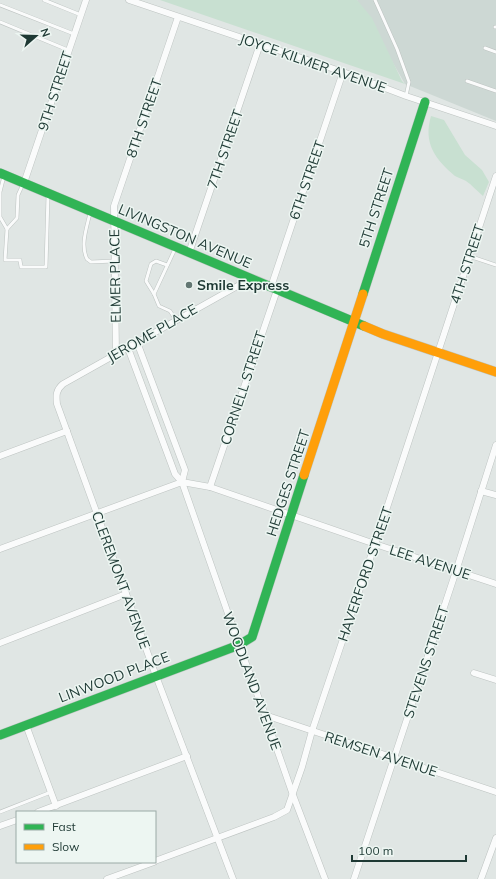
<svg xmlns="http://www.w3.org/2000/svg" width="496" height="879" viewBox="0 0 496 879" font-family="Mulish,sans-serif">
<rect width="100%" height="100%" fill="#e0e6e4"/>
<path fill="#cdd8d4" d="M357,0H496V121L405,84Z"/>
<g fill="#c8e0d1">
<path d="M160,0H357L372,18L402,81L405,84Z"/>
<path d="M431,116L444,120L465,155L482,170L489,182L483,196C477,191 472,185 466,181C463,179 458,178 455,176C435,159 423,143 431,116Z"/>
</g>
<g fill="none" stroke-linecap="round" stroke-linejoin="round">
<defs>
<g id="lane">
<path d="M44,0L81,15"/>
<path d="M375,0L397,49L409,82L406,96"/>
<path d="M0,5L74,34"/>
<path d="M0,22L68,50"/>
<path d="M495,27H496"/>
<path d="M485,48L496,52"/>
<path d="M467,81L496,91"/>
<path d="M4,176L0,192V217L7,229L17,218L18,195L23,184"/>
<path d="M90,213C87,227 80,245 87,259L91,262L114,261"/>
<path d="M7,229L5,260H20L21,267H46L48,195"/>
<path d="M175,249L154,294L159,306L170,311L176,320"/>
<path d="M469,256L496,265"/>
<path d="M154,294L146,281L151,264L156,261L167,265"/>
<path d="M0,812L51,792"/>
</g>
<g id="street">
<path d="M129,0L343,72L406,96L496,126"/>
<path d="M24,183L86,0"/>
<path d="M189,253L260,44"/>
<path d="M271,287L343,72"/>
<path d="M137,342L185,470L182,482"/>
<path d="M128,348L175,474L182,482L239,645L265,715L293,795L325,879"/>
<path d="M116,354L114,206L178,17"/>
<path d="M0,456L67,431"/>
<path d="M210,487L277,290"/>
<path d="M481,491L496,495"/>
<path d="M0,549L182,482L210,487L375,544L496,584"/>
<path d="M0,643L126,594"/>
<path d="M474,673L496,680"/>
<path d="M265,715L496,792"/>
<path d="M26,725L56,806"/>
<path d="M38,812L187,756"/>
<path d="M0,826L17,820"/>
<path d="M155,861L274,817L287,810L302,767L312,731L375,544L496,176"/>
<path d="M107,879L154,862"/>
<path d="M233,879L156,676L57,404C56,395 56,390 63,384L250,279"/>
<path d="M354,879L456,571L496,445"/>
<path d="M481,879L496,838"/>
</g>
<g id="fast">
<path d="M0,173L364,326"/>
<path d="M363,294L425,102"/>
<path d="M0,735L239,645L252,637L304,475"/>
</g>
<g id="slow">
<path d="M364,326L383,334L496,372"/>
<path d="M304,475L363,294"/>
</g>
</defs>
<use href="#lane" stroke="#bdc3c1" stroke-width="4"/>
<use href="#street" stroke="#bdc3c1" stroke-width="7"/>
<use href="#fast" stroke="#bcc4c1" stroke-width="10"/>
<use href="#slow" stroke="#bcc4c1" stroke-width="10"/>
<use href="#lane" stroke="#fafbfb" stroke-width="3"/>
<use href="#street" stroke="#fafbfb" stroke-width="6"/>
<use href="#fast" stroke="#30b455" stroke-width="9"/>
<use href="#slow" stroke="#ff9f0a" stroke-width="9"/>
</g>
<circle fill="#627672" stroke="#edf6f2" stroke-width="1.5" cx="189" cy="285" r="4"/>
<g text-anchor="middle" stroke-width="3" stroke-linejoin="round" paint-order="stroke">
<g font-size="14" fill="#1e3934" stroke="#edf6f2">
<text transform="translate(313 63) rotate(19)" y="5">JOYCE KILMER AVENUE</text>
<text transform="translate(55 91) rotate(-72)" y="5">9TH STREET</text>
<text transform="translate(144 118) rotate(-71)" y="5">8TH STREET</text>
<text transform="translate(225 149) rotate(-71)" y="5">7TH STREET</text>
<text transform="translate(307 180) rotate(-71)" y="5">6TH STREET</text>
<text transform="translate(376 208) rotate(-72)" y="5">5TH STREET</text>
<text transform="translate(185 236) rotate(23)" y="5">LIVINGSTON AVENUE</text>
<text transform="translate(467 264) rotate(-72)" y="5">4TH STREET</text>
<text transform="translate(115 276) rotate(-91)" y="5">ELMER PLACE</text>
<text transform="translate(152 333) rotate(-30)" y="5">JEROME PLACE</text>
<text transform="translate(243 388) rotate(-72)" y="5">CORNELL STREET</text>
<text transform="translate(288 483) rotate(-72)" y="5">HEDGES STREET</text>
<text transform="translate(430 562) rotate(18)" y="5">LEE AVENUE</text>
<text transform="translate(365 574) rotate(-71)" y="5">HAVERFORD STREET</text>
<text transform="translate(121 580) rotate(70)" y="5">CLEREMONT AVENUE</text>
<text transform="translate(426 662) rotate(-72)" y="5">STEVENS STREET</text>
<text transform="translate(114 677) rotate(-21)" y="5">LINWOOD PLACE</text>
<text transform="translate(252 681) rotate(70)" y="5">WOODLAND AVENUE</text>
<text transform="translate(381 754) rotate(18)" y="5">REMSEN AVENUE</text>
</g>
<g font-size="14" font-weight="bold" fill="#1e3934" stroke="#edf6f2" text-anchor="start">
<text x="197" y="290">Smile Express</text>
</g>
</g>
<rect x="16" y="811" width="140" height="52" fill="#edf6f2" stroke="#9aaaa6"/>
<rect x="24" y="824" width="20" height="6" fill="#30b455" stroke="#9aaaa6"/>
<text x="52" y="831" font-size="12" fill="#1e3934">Fast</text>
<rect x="24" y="844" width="20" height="6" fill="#ff9f0a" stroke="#9aaaa6"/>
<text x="52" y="851" font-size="12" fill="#1e3934">Slow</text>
<g transform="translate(36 36) rotate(70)" stroke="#edf6f2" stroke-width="3" paint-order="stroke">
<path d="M0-3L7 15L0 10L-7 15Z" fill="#1e3934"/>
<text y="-6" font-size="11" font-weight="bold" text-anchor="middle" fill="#1e3934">N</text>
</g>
<path d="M352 855v6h114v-6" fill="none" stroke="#1e3934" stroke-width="2"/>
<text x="358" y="855" font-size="12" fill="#1e3934" stroke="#edf6f2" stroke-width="3" paint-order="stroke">100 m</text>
</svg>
